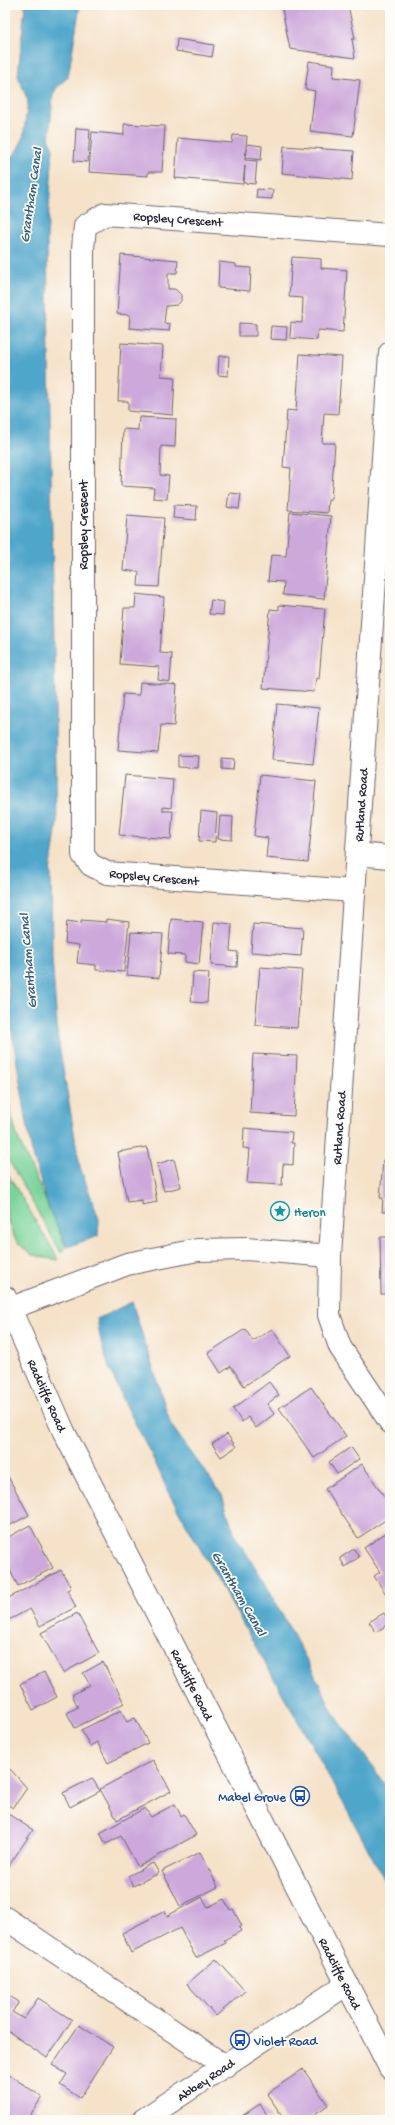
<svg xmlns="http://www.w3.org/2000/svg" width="395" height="2125" viewBox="0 0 395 2125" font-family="'Gochi Hand',sans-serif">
<rect width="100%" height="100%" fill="#fdfcf7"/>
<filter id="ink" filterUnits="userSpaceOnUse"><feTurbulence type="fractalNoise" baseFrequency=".025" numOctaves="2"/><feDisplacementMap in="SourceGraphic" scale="8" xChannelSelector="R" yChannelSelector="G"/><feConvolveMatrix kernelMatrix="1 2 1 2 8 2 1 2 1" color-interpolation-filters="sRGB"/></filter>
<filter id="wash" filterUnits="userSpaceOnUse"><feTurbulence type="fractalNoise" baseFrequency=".012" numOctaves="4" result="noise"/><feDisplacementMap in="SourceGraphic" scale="16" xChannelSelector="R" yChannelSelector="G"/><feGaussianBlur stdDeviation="0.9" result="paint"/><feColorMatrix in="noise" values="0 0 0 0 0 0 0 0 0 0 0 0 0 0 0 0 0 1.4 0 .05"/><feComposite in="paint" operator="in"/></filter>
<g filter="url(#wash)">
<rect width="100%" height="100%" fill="#f5e2c9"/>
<g fill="#79d39a" stroke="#4e7a6a">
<path d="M5,1088L17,1136L66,1246L61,1253L5,1154Z"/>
<path d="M5,1171H6L59,1260C51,1259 42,1258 35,1255C2,1242 5,1200 5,1171Z"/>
</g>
<g fill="#4fa6cb" stroke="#386483">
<path d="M25,5H80L68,77L57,87L53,95L49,140L53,148L47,239L57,824L50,873L51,875L52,957L58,1039L80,1167L99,1219L98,1236L67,1247L48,1207L31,1148L11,1027L5,947V161L16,152L23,139L28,101L18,76Z"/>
<path d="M132,1302L171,1425L222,1495L235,1536L264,1581L316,1677L333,1712L390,1791V1890L319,1758L168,1492C150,1445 117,1397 103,1349C100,1339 99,1329 97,1319Z"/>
</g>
<g id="blocks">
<g fill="#cda9db">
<path d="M303,5H348L355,39H352L355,58L290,49L282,9Z"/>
<path d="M177,39L214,45L212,57L176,51Z"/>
<path d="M309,61L334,65L333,77L360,80L353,136L310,131L315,91L305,89Z"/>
<path d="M124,124L165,126L162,172H148V176L89,172L92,132L124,135Z"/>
<path d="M76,128L90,129L88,162L74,161Z"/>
<path d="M233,135L247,136L245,160L257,161L255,184L244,183L245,166L243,184L175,178L178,138L232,143Z"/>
<path d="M248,144L262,146L261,160L246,158Z"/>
<path d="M284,146L354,151L352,180L282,173Z"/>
<path d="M257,189L273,190L272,199L256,198Z"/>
<path d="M121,255L178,260L177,273H168V289H175L181,295V301L177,305L166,306L164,323L170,324L169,331L129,328L130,315L117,314Z"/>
<path d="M292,257L321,259V268L347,270L343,332L318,330L317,340L290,338L291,322L302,323L303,298L289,297Z"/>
<path d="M219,262L236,264V267L251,268L250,291L218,288Z"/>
<path d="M239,323L256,324V336H239Z"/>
<path d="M271,326L287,327L286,340L270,339Z"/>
<path d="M121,343L163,346L161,376L175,377L173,415L128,411V401H118Z"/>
<path d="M300,354L342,357L338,414L324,413L322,443H335L331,500H328L327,513L288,510L291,468L283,467L287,410L296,411Z"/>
<path d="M219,356H229L228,376L218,375Z"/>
<path d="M139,417L176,419L175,447L161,446L160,475L169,476L167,499L153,498L154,488L121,486L123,429L138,430Z"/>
<path d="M229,493L241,494L239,509L227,507Z"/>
<path d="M174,505L197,506L196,520L173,518Z"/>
<path d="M290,512L331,516L324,599L283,595L284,582L268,581L271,555L286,556Z"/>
<path d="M127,515L164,518L159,587L138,586L139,572L123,570Z"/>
<path d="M136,594L164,597L160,653L172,654L170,682L158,680L159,667L120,664L124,608H135Z"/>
<path d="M211,600L224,602L223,615L209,614Z"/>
<path d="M279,605L325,609L319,679L316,678L314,692L263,688L270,609L279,610Z"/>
<path d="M140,682L177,685L174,726L161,725L158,753L118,750L123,694L139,695Z"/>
<path d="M277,704L319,708L313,764L272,760Z"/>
<path d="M178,755L199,756L198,768L178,767Z"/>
<path d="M222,758L234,759L233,770L222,769Z"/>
<path d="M125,775L173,779L171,808L163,807V811H173L171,839L119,835Z"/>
<path d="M260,775L316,781L308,862L266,858L268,838L254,836Z"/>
<path d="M201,811L217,813L215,842L199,841Z"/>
<path d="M220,816L233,817L232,840L218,839Z"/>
<path d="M106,919L129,922L124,972L96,970V965L77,963L79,945L65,943L67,921L81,923V920L106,922Z"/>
<path d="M171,919L203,922L199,964L185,962V955L168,954Z"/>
<path d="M214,922L232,924L230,951L238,952L237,967L211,965Z"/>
<path d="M253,924L303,928L301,956L251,952Z"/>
<path d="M131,932L163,934L159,978L127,975Z"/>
<path d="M260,967L302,970L297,1028L255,1025Z"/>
<path d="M193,972L209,973L207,1003L191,1002Z"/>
<path d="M253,1054L297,1056L294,1116L250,1113Z"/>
<path d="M389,1092H390V1111H387Z"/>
<path d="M244,1128L292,1132L291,1143H294L293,1165L283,1164L282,1185L247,1183L250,1149L243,1148Z"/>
<path d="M388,1146L390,1147V1212H382L383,1198H380L383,1160H386Z"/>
<path d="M147,1147L157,1202L142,1205V1200L127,1202L118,1152Z"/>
<path d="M174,1159L181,1187L164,1191L157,1164Z"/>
<path d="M380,1237H390V1294H381Z"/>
<path d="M245,1329L253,1341L272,1329L290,1356L244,1386L231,1366L221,1373L208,1353Z"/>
<path d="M269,1382L279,1395L267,1404L274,1414L256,1428L248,1417L242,1422L233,1409Z"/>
<path d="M311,1387L346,1436L314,1458L279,1408Z"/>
<path d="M227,1434L236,1447L221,1457L212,1444Z"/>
<path d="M351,1447L359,1459L337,1474L329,1462Z"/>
<path d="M362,1464L390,1505V1517L358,1538L325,1489Z"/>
<path d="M5,1471L29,1515L5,1528Z"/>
<path d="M30,1525L53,1568L18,1586L5,1561V1539Z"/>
<path d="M390,1530V1600L374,1576L380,1572L364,1548Z"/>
<path d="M354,1549L359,1557L345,1567L340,1558Z"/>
<path d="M61,1570L71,1588L67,1590L76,1607L40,1626L30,1609L5,1622V1600Z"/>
<path d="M77,1613L99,1653L63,1673L41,1633Z"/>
<path d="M384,1613L390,1623L376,1632L369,1622Z"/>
<path d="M103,1662L124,1703L75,1728L67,1713L78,1707L72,1695L90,1685L83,1673Z"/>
<path d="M44,1672L57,1697L33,1710L20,1684Z"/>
<path d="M121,1710L127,1722L135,1718L148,1743L108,1763L97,1742L90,1746L81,1730Z"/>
<path d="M153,1760L171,1791L117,1820L100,1789Z"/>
<path d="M10,1769L27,1788L13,1808L5,1803V1776Z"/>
<path d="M92,1778L100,1791L70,1807L63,1793Z"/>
<path d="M175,1804L181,1816L184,1814L196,1835L138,1867L121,1836L106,1844L100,1833L145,1808L151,1817Z"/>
<path d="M5,1812L33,1830L8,1867L5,1864Z"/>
<path d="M200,1852L218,1887L180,1906L162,1871Z"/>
<path d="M153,1863L159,1873L133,1886L128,1876Z"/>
<path d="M202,1897L208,1907L224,1899L230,1910L233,1909L242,1926L239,1928L241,1931L224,1940L226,1943L196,1958L180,1928L131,1953L122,1933L165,1911L167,1916Z"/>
<path d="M216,1959L245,1991L216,2016L187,1984Z"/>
<path d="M5,1993L19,2002L12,2012L24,2019L38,1998L72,2020L47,2058L5,2029Z"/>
<path d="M79,2025L113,2047L80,2098L60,2085L67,2074L52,2065Z"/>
<path d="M303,2069L328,2105L306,2120H285L267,2094Z"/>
<path d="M5,2072L42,2097L27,2120H5Z"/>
<path d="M260,2104L270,2120H236Z"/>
</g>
</g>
</g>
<g filter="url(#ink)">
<use href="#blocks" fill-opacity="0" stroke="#6c656d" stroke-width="1"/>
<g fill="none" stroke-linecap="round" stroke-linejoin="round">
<defs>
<g id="minor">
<path d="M390,353L330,1256L329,1315L340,1347L390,1422"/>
<path d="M357,854L390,857"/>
<path d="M354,891L107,873L91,865L83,855V249L85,226L105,214L390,235"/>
<path d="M9,1309L127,1264L198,1250L246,1249L330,1256"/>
<path d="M5,1918L225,2066"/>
<path d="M143,2120L347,1984"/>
</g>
<path id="trunk" d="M5,1297L64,1432L390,2068"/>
</defs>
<use href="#minor" stroke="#6c656d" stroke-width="24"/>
<use href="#trunk" stroke="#6c656d" stroke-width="24"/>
<use href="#minor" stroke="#fff" stroke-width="22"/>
<use href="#trunk" stroke="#fff" stroke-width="22"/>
</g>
</g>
<defs>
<symbol id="sight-ring" viewBox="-11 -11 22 22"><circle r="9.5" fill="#fdfcf7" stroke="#0f9aa8" stroke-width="1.5"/><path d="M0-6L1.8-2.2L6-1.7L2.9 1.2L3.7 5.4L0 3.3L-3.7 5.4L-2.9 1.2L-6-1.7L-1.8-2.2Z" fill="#0f9aa8"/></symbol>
<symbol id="bus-ring" viewBox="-11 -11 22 22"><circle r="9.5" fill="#fdfcf7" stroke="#1a4fb4" stroke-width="1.5"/><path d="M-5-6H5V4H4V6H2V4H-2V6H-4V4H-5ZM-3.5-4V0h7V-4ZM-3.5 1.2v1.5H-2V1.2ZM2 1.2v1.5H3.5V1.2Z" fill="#1a4fb4"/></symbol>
</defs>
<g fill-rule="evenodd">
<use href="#sight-ring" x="269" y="1200" width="22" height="22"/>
<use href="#bus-ring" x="289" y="1785" width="22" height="22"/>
<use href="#bus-ring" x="229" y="2029" width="22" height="22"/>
</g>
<g text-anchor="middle" stroke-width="3.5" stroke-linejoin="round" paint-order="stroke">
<g font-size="13" fill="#22223b" stroke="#fdfcf7">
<text transform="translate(178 218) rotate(4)" y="5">Ropsley Crescent</text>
<text transform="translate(82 525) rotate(-90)" y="5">Ropsley Crescent</text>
<text transform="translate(360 805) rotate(-86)" y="5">Rutland Road</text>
<text transform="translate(154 876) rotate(5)" y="5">Ropsley Crescent</text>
<text transform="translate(338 1128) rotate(-86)" y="5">Rutland Road</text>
<text transform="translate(48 1395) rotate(66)" y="5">Radcliffe Road</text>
<text transform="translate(193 1684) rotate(63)" y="5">Radcliffe Road</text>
<text transform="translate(341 1973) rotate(63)" y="5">Radcliffe Road</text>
<text transform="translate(205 2079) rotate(-34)" y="5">Abbey Road</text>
</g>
<g font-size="13" fill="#0d838f" stroke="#fdfcf7" text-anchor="start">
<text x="294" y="1216">Heron</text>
</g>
<g font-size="13" fill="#164399" stroke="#fdfcf7" text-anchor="end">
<text x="286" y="1801">Mabel Grove</text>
<text x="254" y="2045" text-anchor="start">Violet Road</text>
</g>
<g font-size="14" font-style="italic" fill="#365d7c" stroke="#fdfcf7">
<text transform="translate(30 195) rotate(-82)" y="5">Grantham Canal</text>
<text transform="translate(27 961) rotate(-95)" y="5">Grantham Canal</text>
<text transform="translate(240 1593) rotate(60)" y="5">Grantham Canal</text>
</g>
</g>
<rect width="395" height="2125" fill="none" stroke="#fdfcf7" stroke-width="20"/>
</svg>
